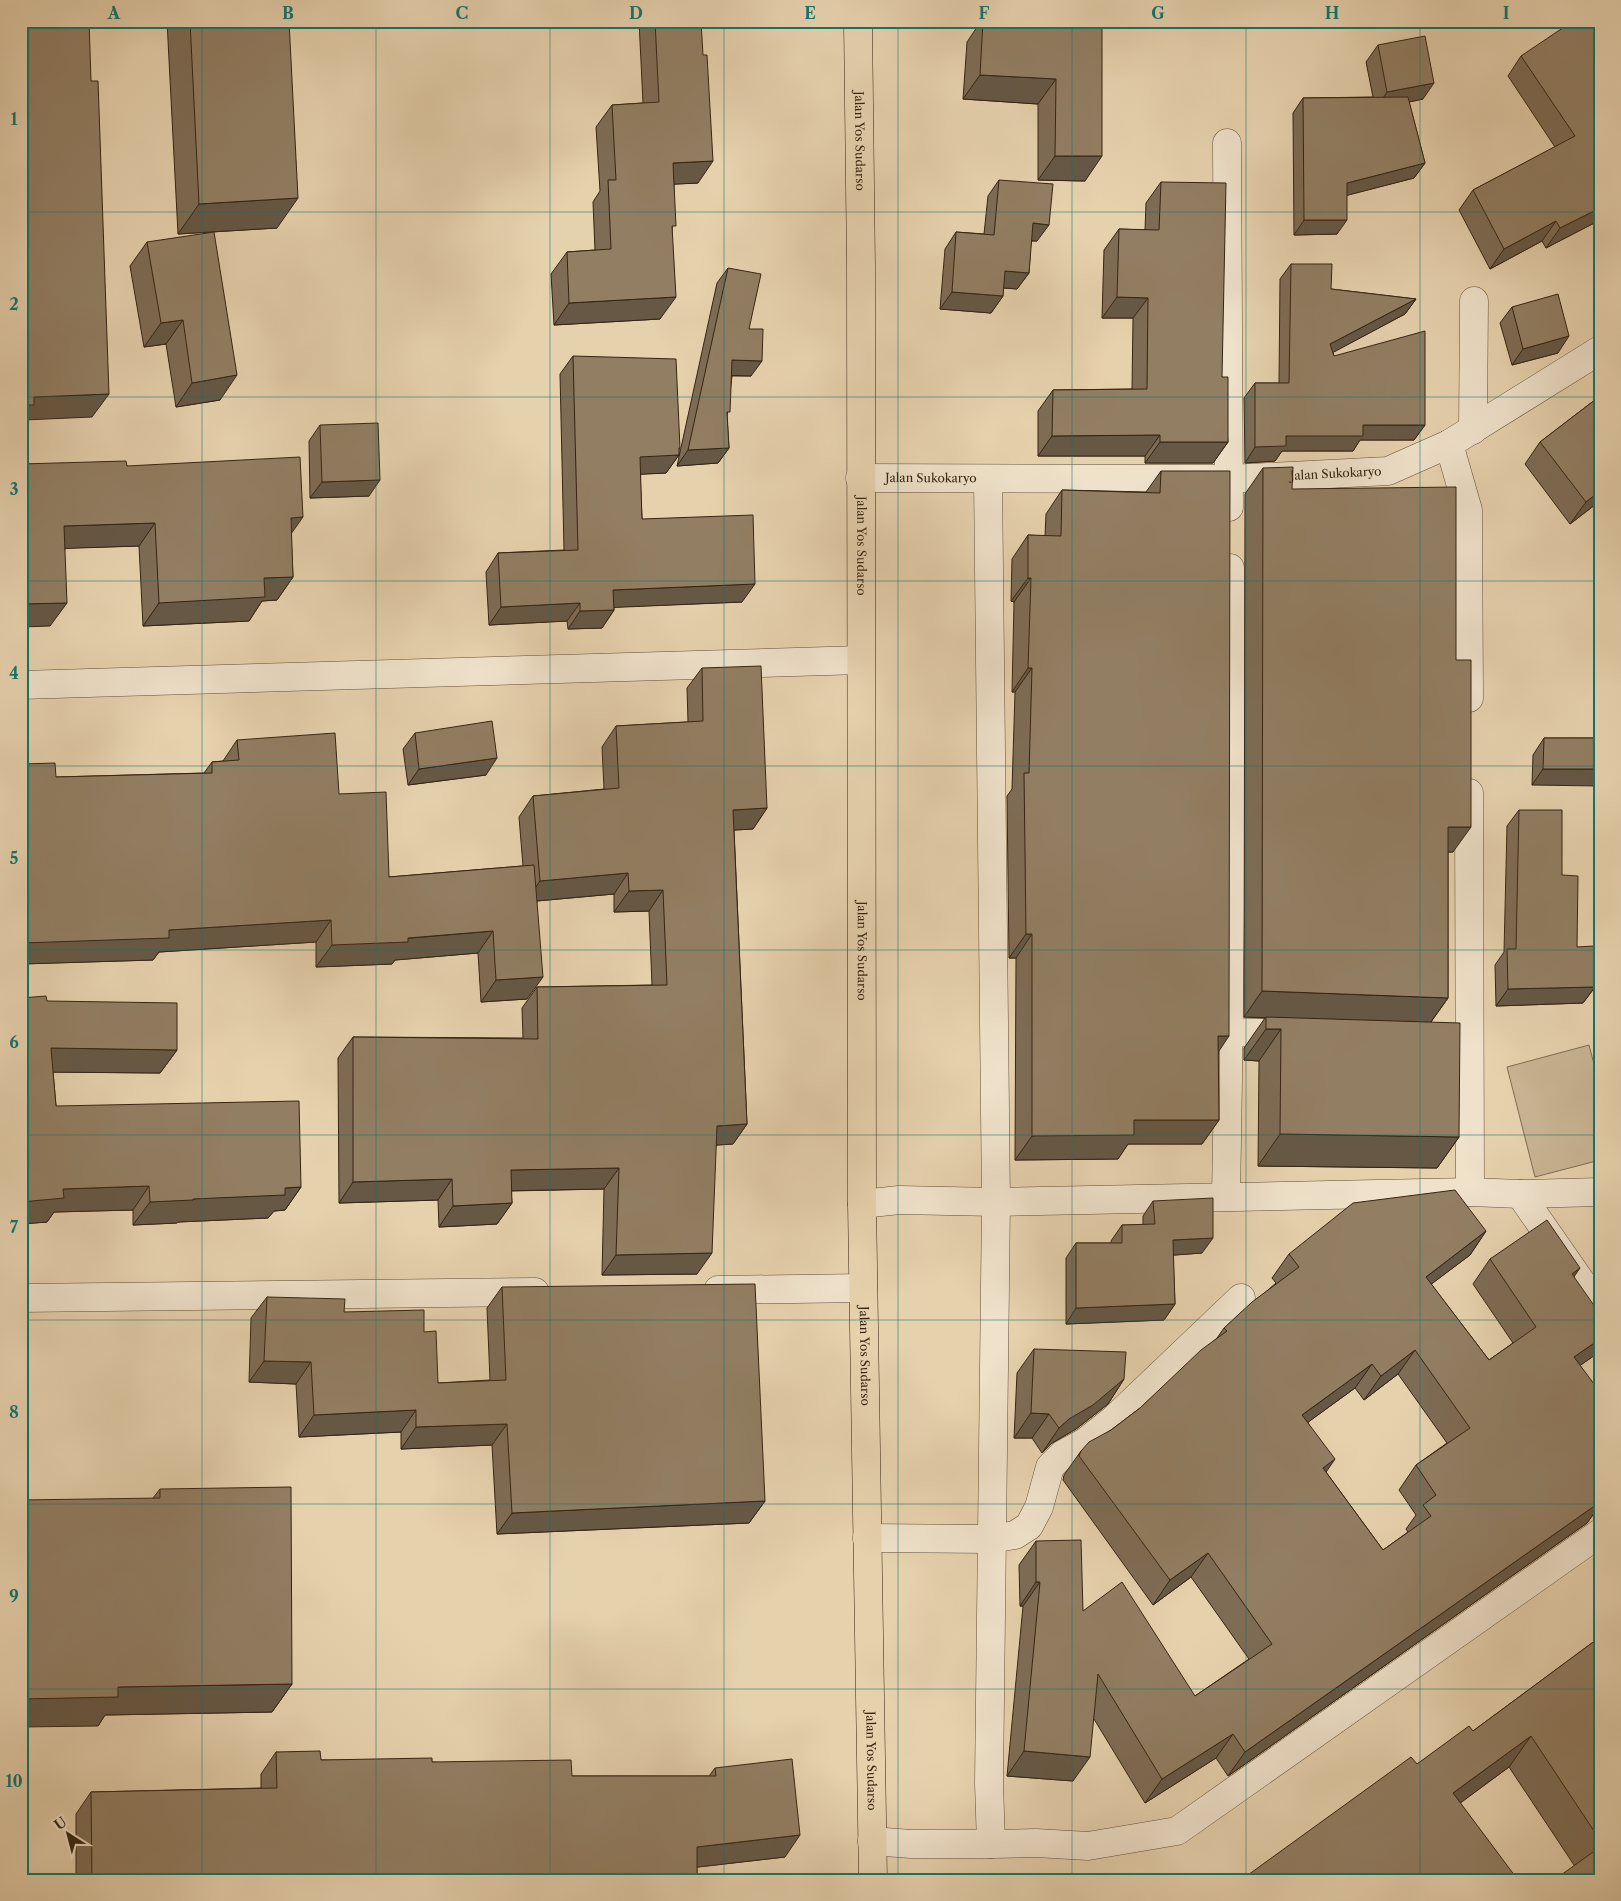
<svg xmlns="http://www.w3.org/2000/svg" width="1621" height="1901" viewBox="0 0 1621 1901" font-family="'Libre Caslon Text',serif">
<rect width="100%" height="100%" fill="#e6d1ad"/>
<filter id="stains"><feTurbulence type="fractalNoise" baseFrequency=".004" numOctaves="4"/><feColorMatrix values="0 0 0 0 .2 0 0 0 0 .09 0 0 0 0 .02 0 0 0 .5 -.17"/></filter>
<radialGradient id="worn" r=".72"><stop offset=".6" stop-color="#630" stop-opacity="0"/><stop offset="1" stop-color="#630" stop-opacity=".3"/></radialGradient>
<path fill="#c8b493" stroke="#7f6c52" d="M1589,1045L1600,1087V1160L1535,1177L1507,1067Z"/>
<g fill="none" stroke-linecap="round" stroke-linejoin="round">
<defs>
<g id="street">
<path d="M1227,143L1229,507"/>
<path d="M1473,430L1474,301"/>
<path d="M1449,444L1468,510L1469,698"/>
<path id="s1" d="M860,478L1229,479L1388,471L1449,444L1600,350"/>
<path d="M988,479L996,1202L989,1783L991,1844L1036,1843L1088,1846L1177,1831L1600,1533"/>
<path d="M21,685L861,660"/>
<path d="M1469,793L1470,1192"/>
<path d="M1229,1032L1293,1034"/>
<path d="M1520,1194L1600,1309"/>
<path d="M1226,1196C1230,987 1232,777 1230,568"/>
<path d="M862,1204L899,1200L996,1202L1470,1192L1520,1194L1600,1192"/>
<path d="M718,1290L863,1288"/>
<path d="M21,1298L535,1292"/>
<path d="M867,1538L991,1539L1015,1535L1029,1526L1039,1507L1050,1467L1063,1454L1085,1442L1113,1420L1241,1298"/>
<path d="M872,1841L911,1844H991"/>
</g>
<g id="highway">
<path id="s2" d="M858,21L861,267L862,1204L873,1880"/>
</g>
</defs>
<use href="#street" stroke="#624f39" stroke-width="29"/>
<use href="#highway" stroke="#362412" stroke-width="29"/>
<use href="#street" stroke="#efe1ca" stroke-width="28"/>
<use href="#highway" stroke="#e6d1ad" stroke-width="28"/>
</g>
<g fill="#7e6c55" stroke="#362412" fill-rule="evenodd">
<path d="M167,21H289L277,228L178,234Z"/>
<path d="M639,21H701L698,183L674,184L672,231L660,319L554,325L551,274L567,252L595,250L593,202L600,191L596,127L612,105L643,103Z"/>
<path d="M981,21H1102L1085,181L1038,180V104L963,99L967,42Z"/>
<path d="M1600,21V220L1546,248L1542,241L1490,269L1459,210L1473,190L1555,147L1508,76L1521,56Z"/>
<path d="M1378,45L1423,99L1409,102L1425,163L1414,178L1347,195L1337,234L1294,235L1293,113L1303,98L1373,97L1366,62Z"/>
<path d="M999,180L1037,241H1031L1029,273L1017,289L1003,288V296L991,313L940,309L945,249L956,232L984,234L988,196Z"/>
<path d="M1161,182L1222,377L1228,442L1213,463H1145V456H1038V411L1053,390L1132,389L1133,318H1102L1104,250L1119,229L1145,230L1146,203Z"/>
<path d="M147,242L220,400L176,407L166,344L144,347L130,266Z"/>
<path d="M1291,264L1331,289L1416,299L1405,314L1333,352L1334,356L1425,425L1414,440H1360L1353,451H1282L1275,461L1245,463L1244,398L1255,383H1279L1280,279Z"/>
<path d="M728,268L749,329L751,376H732L727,417L729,448L718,463L677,466L717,283Z"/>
<path d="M1512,307L1558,353L1512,365L1500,323Z"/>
<path d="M573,356L679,450V455L666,473L640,474L642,519L742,602L614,607V610L602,628L568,629L567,621L489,625L486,572L498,553L564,550L560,374Z"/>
<path d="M1600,396V501L1570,524L1525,464L1540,442Z"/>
<path d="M320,425L369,496L310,498L309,441Z"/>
<path d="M21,464L127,466L291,533L293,577L277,600L262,601L249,621L143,626L139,546L65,548L50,626Z"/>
<path d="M1263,468L1292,489L1453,852H1448V998L1431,1022L1459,1137L1437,1168L1258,1166L1259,1061L1244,1060V1048L1265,1018L1244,1017L1245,494Z"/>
<path d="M1161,471L1219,1052V1120L1202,1144H1128L1118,1159L1015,1160L1016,958H1009L1007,796L1012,789L1015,692H1012L1014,602L1011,601L1012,559L1028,535L1045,536L1046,514L1062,490L1146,492Z"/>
<path d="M702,668L767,808L753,829L734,830L747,1124L733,1144L716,1145L697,1274L602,1275L604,1189L511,1191L512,1203L497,1224L439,1227L438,1200L339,1203L338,1058L353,1037L523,1038L522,1008L537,987L652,985L649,911L614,912V894L537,901L527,999L481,1002L478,953L395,960L392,964L316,967V942L159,952L153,960L21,964V764L56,777L204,773L212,762L223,761L237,740L339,794L389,877L523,866L519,817L533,796L604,789L602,747L616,726L688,722L687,688Z"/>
<path d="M415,733L486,775L408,785L403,749Z"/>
<path d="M1544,738H1600L1532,785L1533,755Z"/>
<path d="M1519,810L1562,875L1577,947L1595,987L1583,1003L1496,1006L1495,965L1504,952L1507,826Z"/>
<path d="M21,998L47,1001L177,1050L160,1073L53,1072L56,1106L301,1187L285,1210L274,1211L268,1218L178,1222L177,1223L133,1225V1210L54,1212L47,1222L21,1224Z"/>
<path d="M1153,1201L1202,1253L1173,1255L1175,1304L1164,1320L1066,1324V1258L1076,1243H1111V1241L1122,1225H1143V1216Z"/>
<path d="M1486,1231L1470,1255L1431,1284L1489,1360L1513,1343L1473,1284L1490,1259L1574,1277L1595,1355L1580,1365L1600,1502V1505L1587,1523L1228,1776L1216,1758L1145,1803L1094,1719L1073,1781L1007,1776L1023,1606H1020L1019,1565L1036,1541L1083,1611L1195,1696L1249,1659L1191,1577L1153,1605L1063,1480L1064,1475L1081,1451L1111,1430L1140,1408L1217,1338L1224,1328L1276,1283L1272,1278L1289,1254ZM1398,1374L1447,1443L1416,1465L1399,1490L1416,1515L1406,1529L1408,1532L1383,1550L1326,1472L1308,1422L1355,1388L1364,1400Z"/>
<path d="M502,1287L765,1501L749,1523L497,1534L492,1445L401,1449V1432L299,1437L296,1384L249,1382L251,1318L267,1297L344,1312L424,1332L438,1383L490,1380L487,1308Z"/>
<path d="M1034,1349L1124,1379L1108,1404L1076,1429L1052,1443L1042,1453L1032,1438H1014L1017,1373Z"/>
<path d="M160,1489L292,1684L272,1712L105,1715L98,1726L153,1498Z"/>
<path d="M1600,1637V1880L1574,1865L1509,1767L1461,1802L1417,1764L1473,1731Z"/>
<path d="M276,1752L321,1760L432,1762L572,1776H709L715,1768L785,1857L697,1867V1880H76V1814L91,1792L261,1788V1774Z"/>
</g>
<g fill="#665845" stroke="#362412">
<path d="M980,75L1056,79L1038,104L963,99Z"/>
<path d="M1434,83L1423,99L1376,109L1387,92Z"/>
<path d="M1055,156H1102L1085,181L1038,180Z"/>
<path d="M713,161L698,183L658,185L673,163Z"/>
<path d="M1425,163L1414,178L1337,198L1347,183Z"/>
<path d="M298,198L277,228L178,234L199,204Z"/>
<path d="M1600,208V220L1546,248L1560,228Z"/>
<path d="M1304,220H1347L1337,234L1294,235Z"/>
<path d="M1556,221L1542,241L1490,269L1504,249Z"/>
<path d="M1033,223L1049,225L1037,241L1021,240Z"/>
<path d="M1005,271L1029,273L1017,289L993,287Z"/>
<path d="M952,292L1003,296L991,313L940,309Z"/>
<path d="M676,297L660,319L554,325L569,303Z"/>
<path d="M1117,297L1148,298L1133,318H1102Z"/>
<path d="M1416,299L1405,314L1319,360L1330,344Z"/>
<path d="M183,320L166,344L144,347L161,323Z"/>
<path d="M1569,336L1558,353L1512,365L1523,349Z"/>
<path d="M732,360L762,361L751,376L721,375Z"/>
<path d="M237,375L220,400L176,407L192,383Z"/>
<path d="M109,394L92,417L24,420L21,423V405L34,397Z"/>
<path d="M1363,425H1425L1414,440H1360L1353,451H1282L1275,461L1245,463L1255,447L1286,436Z"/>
<path d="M1160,435L1145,456H1038L1052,436Z"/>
<path d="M1160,442H1228L1213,463H1145Z"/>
<path d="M680,448L675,455H679L666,473L627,475L640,457Z"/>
<path d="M729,448L718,463L677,466L688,450Z"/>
<path d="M380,480L369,496L310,498L322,482Z"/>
<path d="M1600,491V501L1570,524L1586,502Z"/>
<path d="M303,517L286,541L291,518Z"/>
<path d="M155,523L139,546L48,549L64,526Z"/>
<path d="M293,577L277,600L262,601L249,621L143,626L159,603L264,578Z"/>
<path d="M1028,578H1031L1014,602L1011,601Z"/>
<path d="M755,584L742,602L601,608L613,590Z"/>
<path d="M67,603L50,626L21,627V604Z"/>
<path d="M580,603L567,621L489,625L501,607Z"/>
<path d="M614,610L602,628L568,629L580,611Z"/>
<path d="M1028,668H1032L1015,692H1012Z"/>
<path d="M497,758L486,775L408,785L419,769Z"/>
<path d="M1543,769H1600V786L1532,785Z"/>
<path d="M767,808L753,829L718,831L733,810Z"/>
<path d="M1448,827H1471L1453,852H1431Z"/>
<path d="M628,873L614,894L525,902L540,881Z"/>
<path d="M663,890L649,911L614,912L629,891Z"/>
<path d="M331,920L316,942L159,952L153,960L21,964V943L169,930Z"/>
<path d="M493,931L478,953L395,960L392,964L316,967L332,945Z"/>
<path d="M1026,934H1032L1016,958H1009Z"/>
<path d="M543,977L527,999L481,1002L496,980Z"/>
<path d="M1595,987L1583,1003L1496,1006L1508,989Z"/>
<path d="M1262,991L1448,998L1430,1023L1244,1017Z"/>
<path d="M1266,1029H1281L1259,1061L1244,1060Z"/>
<path d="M1218,1036H1229L1213,1060Z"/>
<path d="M51,1048L177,1050L160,1073L35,1072Z"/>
<path d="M1134,1120H1219L1202,1144H1128L1118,1159L1015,1160L1032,1136Z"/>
<path d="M747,1124L733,1144L702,1146L717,1126Z"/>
<path d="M1280,1134L1459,1137L1437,1168L1258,1166Z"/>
<path d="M619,1168L604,1189L496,1191L511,1170Z"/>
<path d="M452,1179L438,1200L339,1203L353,1182Z"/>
<path d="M149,1186L133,1210L54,1212L47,1222L21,1224V1202L63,1189Z"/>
<path d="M301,1187L285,1210L274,1211L268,1218L178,1222L177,1223L133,1225L150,1202L193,1199L285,1188Z"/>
<path d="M512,1203L497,1224L439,1227L453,1206Z"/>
<path d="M1486,1231L1470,1255L1409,1301L1426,1277Z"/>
<path d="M1213,1238L1202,1253L1162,1256L1173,1240Z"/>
<path d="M712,1253L697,1274L602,1275L616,1255Z"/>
<path d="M1580,1268L1563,1293L1572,1274Z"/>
<path d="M1175,1304L1164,1320L1066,1324L1076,1308Z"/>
<path d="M1600,1339V1348L1595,1355L1557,1382L1574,1357Z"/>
<path d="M1415,1350L1398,1374L1364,1400L1381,1376Z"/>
<path d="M264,1361L311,1362L296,1384L249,1382Z"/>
<path d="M1372,1364L1355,1388L1285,1439L1302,1415Z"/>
<path d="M1124,1379L1108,1404L1076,1429L1052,1443L1042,1453L1059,1428L1069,1419Z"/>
<path d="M416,1410L401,1432L299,1437L314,1415Z"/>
<path d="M1031,1413L1049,1414L1032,1438H1014Z"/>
<path d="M507,1424L492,1445L401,1449L416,1427Z"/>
<path d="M1335,1459L1318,1484L1323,1468Z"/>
<path d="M1600,1484V1495L1596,1486Z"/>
<path d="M765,1501L749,1523L497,1534L512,1513Z"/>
<path d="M1600,1502V1505L1587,1523L1228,1776L1245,1752Z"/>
<path d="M1208,1553L1191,1577L1153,1605L1170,1580Z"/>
<path d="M1036,1582H1040L1023,1606H1020Z"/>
<path d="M292,1684L272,1712L105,1715L98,1726L21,1727V1699L118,1687Z"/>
<path d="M1233,1734L1216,1758L1145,1803L1162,1779Z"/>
<path d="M1531,1736L1509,1767L1432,1824L1453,1793Z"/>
<path d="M1024,1751L1090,1757L1073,1781L1007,1776Z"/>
<path d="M800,1835L785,1857L681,1869L697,1847Z"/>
</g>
<g fill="#927e63" stroke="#362412" fill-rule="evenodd">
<path d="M21,21H89L91,81H98L109,394L34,397V405H21Z"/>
<path d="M190,21H289L298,198L199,204Z"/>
<path d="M655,21H701L703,55H707L713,161L673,163L676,226H672L676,297L569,303L567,252L611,249L608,180H616L612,105L659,102Z"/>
<path d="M983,21H1102V156H1055L1056,79L980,75Z"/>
<path d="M1573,21H1600V208L1560,228L1556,221L1504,249L1473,190L1575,136L1521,56Z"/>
<path d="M1425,36L1434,83L1387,92L1378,45Z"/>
<path d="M1408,97L1425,163L1347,183V220H1304L1303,98Z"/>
<path d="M999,180L1053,184L1049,225L1033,223L1029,273L1005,271L1003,296L952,292L956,232L994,235Z"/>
<path d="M1161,182L1226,183L1222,377H1228V442H1160V435L1052,436L1053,390L1147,389L1148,298L1117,297L1119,229L1159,230Z"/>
<path d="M214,232L237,375L192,383L183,320L161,323L147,242Z"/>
<path d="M1291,264H1332L1331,289L1416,299L1330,344L1334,356L1425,331V425H1363V436H1286V446L1255,447V383H1289Z"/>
<path d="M728,268L761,274L749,329H763L762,361L732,360L730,412H727L729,448L688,450Z"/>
<path d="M1558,294L1569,336L1523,349L1512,307Z"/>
<path d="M573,356L676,359L680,448H679V455L640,457L642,519L753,515L755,584L613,590L614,610L580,611V603L501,607L498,553L578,550Z"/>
<path d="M1600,396V491L1586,502L1540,442Z"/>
<path d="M378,423L380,480L322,482L320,425Z"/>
<path d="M300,457L303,517L291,518L293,577L264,578L265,597L159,603L155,523L64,526L67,603L21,604V464L126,461L127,466Z"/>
<path d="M1293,467L1292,489L1456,487V660H1471V827H1448V998L1262,991L1263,468Z"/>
<path d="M1161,471H1230L1229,1036H1218L1219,1120H1134V1135L1032,1136V934H1026L1024,773H1029L1032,668H1028L1031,578H1028V535L1061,536L1062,490L1160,493Z"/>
<path d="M761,666L767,808L733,810L747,1124L717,1126L712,1253L616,1255L619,1168L511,1170L512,1203L453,1206L452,1179L353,1182V1037L538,1039L537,987L667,985L663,890L629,891L628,873L540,881L533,796L619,788L616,726L703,721L702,668Z"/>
<path d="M492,721L497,758L419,769L415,733Z"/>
<path d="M335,733L339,794L386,792L389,877L534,865L543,977L496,980L493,931L408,938V942L332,945L331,920L169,930V938L21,943V764L55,763L56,777L212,773V762L239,760L237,740Z"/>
<path d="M1544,738H1600V769H1543Z"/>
<path d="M1519,810H1562V875L1578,876L1577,947L1594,946L1595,987L1508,989L1507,949H1516Z"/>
<path d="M46,996L47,1001L177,1003V1050L51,1048L56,1106L299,1101L301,1187L285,1188V1195L193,1199V1200L150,1202L149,1186L63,1189L64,1198L21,1202V998Z"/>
<path d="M1266,1017L1460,1023L1459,1137L1280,1134L1281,1029H1266Z"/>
<path d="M1455,1190L1486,1231L1426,1277L1489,1360L1536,1327L1490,1259L1547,1220L1580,1268L1572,1274L1600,1314V1339L1574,1357L1600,1392V1484L1596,1486L1600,1492V1502L1245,1752L1233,1734L1162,1779L1098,1674L1090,1757L1024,1751L1040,1582H1036V1541L1081,1540L1083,1611L1122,1582L1195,1696L1272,1644L1208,1553L1170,1580L1079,1456L1081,1451L1089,1442L1111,1430L1140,1408L1201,1350L1227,1331L1224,1328L1252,1302L1299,1267L1289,1254L1353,1203ZM1415,1350L1470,1428L1416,1465L1436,1495L1423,1505L1431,1516L1383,1550L1323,1468L1335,1459L1302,1415L1372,1364L1381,1376Z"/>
<path d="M1213,1198V1238L1173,1240L1175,1304L1076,1308V1243H1122V1225L1155,1224L1153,1201Z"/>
<path d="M755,1284L765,1501L512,1513L507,1424L416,1427V1410L314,1415L311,1362L264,1361L267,1297L345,1299L344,1312L424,1310V1332L436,1331L438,1383L506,1380L502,1287Z"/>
<path d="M1034,1349L1126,1352L1124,1379L1093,1405L1069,1419L1059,1428L1049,1414L1031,1413Z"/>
<path d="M291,1487L292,1684L118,1687V1697L21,1699V1500L160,1498V1489Z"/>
<path d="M1600,1637V1840L1531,1736L1453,1793L1518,1880H1241L1411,1757L1417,1764L1469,1726L1473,1731Z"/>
<path d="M320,1751L321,1760L432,1758V1762L571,1760L572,1776H716L715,1768L792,1759L800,1835L697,1847V1880H92L91,1792L277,1788L276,1752Z"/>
<path d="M1600,1847V1880H1554Z"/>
</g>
<path fill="none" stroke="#0f766e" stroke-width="1" stroke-opacity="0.55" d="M202,21V1880M376,21V1880M550,21V1880M724,21V1880M898,21V1880M1072,21V1880M1246,21V1880M1420,21V1880M21,212H1600M21,397H1600M21,581H1600M21,766H1600M21,950H1600M21,1135H1600M21,1320H1600M21,1504H1600M21,1689H1600"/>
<g text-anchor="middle" stroke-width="4" stroke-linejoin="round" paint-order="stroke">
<g font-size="12" fill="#362412" stroke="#efe1ca">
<text dy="4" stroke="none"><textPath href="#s2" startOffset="120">Jalan Yos Sudarso</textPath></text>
<text dy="4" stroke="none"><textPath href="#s1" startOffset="476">Jalan Sukokaryo</textPath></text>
<text dy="4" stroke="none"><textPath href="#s1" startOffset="71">Jalan Sukokaryo</textPath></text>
<text dy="4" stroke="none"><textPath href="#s2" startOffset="525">Jalan Yos Sudarso</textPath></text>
<text dy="4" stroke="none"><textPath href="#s2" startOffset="930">Jalan Yos Sudarso</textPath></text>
<text dy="4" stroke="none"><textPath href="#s2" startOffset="1335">Jalan Yos Sudarso</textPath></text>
<text dy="4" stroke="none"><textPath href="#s2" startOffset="1740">Jalan Yos Sudarso</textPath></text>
</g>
</g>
<rect width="1621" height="1901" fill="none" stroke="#e6d1ad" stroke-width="55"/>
<g transform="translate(68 1834) rotate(324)" stroke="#efe1ca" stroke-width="4" paint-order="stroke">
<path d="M0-4L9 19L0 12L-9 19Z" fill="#362412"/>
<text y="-8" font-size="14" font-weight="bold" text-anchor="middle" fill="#362412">U</text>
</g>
<rect x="28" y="28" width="1566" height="1846" fill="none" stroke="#0f766e" stroke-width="2"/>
<g font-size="16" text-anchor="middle" font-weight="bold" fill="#0f766e">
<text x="114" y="19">A</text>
<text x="288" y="19">B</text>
<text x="462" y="19">C</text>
<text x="636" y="19">D</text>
<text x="810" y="19">E</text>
<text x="984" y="19">F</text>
<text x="1158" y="19">G</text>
<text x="1332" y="19">H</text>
<text x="1506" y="19">I</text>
<text x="14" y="125">1</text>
<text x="14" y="310">2</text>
<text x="14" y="495">3</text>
<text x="14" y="679">4</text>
<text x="14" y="864">5</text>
<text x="14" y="1048">6</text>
<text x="14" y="1233">7</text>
<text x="14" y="1418">8</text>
<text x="14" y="1602">9</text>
<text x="14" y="1787">10</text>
</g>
<rect width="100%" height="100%" filter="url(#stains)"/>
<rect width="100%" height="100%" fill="url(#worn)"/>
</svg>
